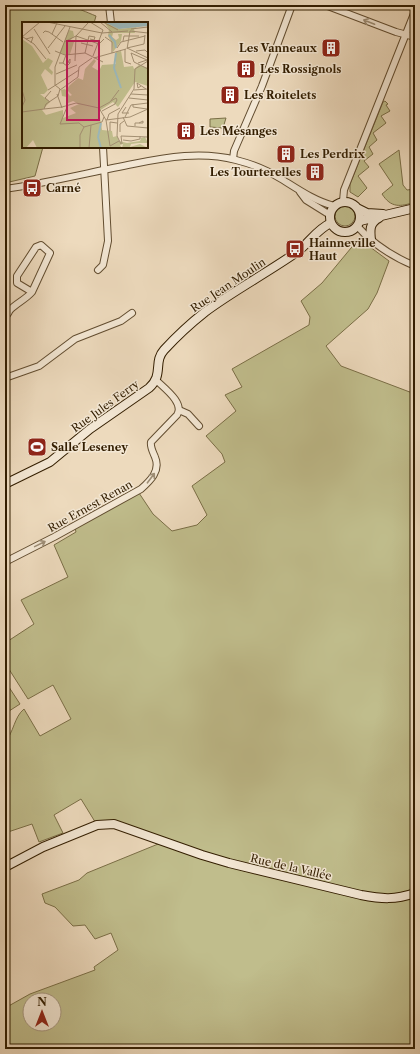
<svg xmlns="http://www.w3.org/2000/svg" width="420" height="1054" viewBox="0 0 420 1054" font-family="'Libre Caslon Text',serif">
<rect width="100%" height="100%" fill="#eddabd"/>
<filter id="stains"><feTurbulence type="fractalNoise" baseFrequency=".005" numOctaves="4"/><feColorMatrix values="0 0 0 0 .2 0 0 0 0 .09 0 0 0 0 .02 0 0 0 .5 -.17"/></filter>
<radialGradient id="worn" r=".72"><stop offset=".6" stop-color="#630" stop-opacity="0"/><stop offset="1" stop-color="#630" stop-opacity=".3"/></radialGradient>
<g fill="#c0bd8c" stroke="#7a6e46" fill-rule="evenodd">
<path d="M5,5H40L41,8C63,0 76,8 96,16L94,23H23V147H43L35,176L5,183Z"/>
<path d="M385,101L388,104L386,105L390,111L381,116L386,123L373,133L377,140L369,147L373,154L364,161L369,167L358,176L367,188L358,197L350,192V184L383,102Z"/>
<path d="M226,118L223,128L210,127V119Z"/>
<path d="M399,150L403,185L407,190L415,189V202C400,207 391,208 382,194L393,185L379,164Z"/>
<circle cx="345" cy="216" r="10"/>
<path d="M356,242L366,244L389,261L377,293L368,309L326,346L341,366L415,394V1049H5V1008L30,994L95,970L94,967L118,950L111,933L95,939L85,925L73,926L55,907L45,903L42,894L79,880L87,873L163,842L114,824L97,825L81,799L54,815L63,833L39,842L32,824L5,833V742C14,732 14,717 24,709L40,736L71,719L53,685L28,699L5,663V643L34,624L21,600L68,577L54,545L76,532L75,528L139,493L153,514L172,531L197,525L207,515L192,486L225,462L222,454L206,436L236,411L225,395L242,387L232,369L309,325L310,317L301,301L322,283ZM30,1000H54V1024H30Z"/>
<path d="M5,681L20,704L6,713L8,725L5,734Z"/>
</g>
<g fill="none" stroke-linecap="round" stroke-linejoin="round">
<defs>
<g id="street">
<path d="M109,5L111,23"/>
<path d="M325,5L396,32L415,37"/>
<path d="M233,159L234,151L262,86L292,5"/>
<path d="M5,189C48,183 91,172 133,164C167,157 202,151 236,160C252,164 269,171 283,180C299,190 315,201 334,206"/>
<path d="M300,192L306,200L330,215"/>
<path d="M343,201L344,190L415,11"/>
<path d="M357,226C373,244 393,257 415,266"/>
<path d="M98,270L103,265L108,241L103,147"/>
<path d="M5,317C8,315 8,312 11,309C17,303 26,299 32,292L50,253L41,245L36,247L17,276V283L32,292"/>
<path d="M5,378L39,366L75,339L121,321L132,313"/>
<path d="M179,410L188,414L199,426"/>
<path d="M5,562L54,537L141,489C150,481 161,471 155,457C153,452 150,447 151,442L177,415C185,403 164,388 156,380"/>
</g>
<g id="secondary">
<circle cx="345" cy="217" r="15"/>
<path d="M359,209L367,213L383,214"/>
<path d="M360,221L415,208"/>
<path d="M371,240C370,231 369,223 379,218"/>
<path d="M5,484L50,462L90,429L149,388C164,375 153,362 164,350C176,337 191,323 205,312C233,291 267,273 297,252C309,243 317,229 331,223"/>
<path d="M5,867L43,847L97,825L114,824L202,855L229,863L361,895C382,899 395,900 415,893"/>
</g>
</defs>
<use href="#street" stroke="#624d30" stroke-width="8"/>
<use href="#secondary" stroke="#331e01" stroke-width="10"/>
<use href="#street" stroke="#f3e7d4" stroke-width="6"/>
<use href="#secondary" stroke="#f3e7d4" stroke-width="8"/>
</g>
<defs><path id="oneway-shaft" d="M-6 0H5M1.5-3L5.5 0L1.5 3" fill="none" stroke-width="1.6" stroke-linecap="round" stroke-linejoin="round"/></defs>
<g stroke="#9d8d75">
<use href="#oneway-shaft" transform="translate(369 22) rotate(-159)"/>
<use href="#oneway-shaft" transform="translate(151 478) rotate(-53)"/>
<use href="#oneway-shaft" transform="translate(40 544) rotate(-26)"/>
</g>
<defs>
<symbol id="building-square" viewBox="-11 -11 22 22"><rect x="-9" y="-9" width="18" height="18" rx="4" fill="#8f2418" stroke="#f3e7d4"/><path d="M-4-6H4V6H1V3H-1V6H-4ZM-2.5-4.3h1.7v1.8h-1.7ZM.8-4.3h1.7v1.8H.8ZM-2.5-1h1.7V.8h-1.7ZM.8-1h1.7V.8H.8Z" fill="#fff"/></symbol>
<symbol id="bus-square" viewBox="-11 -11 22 22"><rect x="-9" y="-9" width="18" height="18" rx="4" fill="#8f2418" stroke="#f3e7d4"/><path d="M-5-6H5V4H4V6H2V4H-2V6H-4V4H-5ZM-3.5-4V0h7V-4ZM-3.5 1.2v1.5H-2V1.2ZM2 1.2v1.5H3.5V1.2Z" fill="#fff"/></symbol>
<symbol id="stadium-square" viewBox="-11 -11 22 22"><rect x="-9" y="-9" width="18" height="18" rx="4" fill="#8f2418" stroke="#f3e7d4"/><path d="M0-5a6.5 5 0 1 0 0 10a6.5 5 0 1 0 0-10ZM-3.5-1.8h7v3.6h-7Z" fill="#fff"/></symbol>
</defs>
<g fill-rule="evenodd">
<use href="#building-square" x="320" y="37" width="22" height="22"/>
<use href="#building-square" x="235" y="58" width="22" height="22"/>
<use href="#building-square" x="219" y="84" width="22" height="22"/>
<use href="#building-square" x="175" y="120" width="22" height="22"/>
<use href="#building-square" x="275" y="143" width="22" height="22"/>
<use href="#building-square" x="304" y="161" width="22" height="22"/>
<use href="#bus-square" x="21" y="177" width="22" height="22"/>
<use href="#bus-square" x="284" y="238" width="22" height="22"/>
<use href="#stadium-square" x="26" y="436" width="22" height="22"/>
</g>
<g text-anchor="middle" stroke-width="3" stroke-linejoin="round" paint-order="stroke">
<g font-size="11" font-weight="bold" fill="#331e01" stroke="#f3e7d4" text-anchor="start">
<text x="317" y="52" text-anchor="end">Les Vanneaux</text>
<text x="260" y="73">Les Rossignols</text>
<text x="244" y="99">Les Roitelets</text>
<text x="200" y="135">Les Mésanges</text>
<text x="300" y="158">Les Perdrix</text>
<text x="301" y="176" text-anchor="end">Les Tourterelles</text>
<text x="46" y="192">Carné</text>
<text x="309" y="247">Hainneville<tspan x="309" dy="13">Haut</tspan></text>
<text x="51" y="451">Salle Leseney</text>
</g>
<g font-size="11" fill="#331e01" stroke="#f3e7d4">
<text transform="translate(228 285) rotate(-34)" y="4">Rue Jean Moulin</text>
<text transform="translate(105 406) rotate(-36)" y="4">Rue Jules Ferry</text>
<text transform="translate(90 506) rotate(-29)" y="4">Rue Ernest Renan</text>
<text transform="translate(291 867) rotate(13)" y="4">Rue de la Vallée</text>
</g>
</g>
<g transform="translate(22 22)">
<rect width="126" height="126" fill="#eddabd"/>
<path d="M82,0L98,7L115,5L112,7L113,11H91L90,15L94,18L97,16L96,12H100L99,19L91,30L90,21L86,14L87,7ZM47,8L51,9L52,14L48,19L52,20L48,32L43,33L38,30ZM0,17L10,24L21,41L26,36L31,39L27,46L31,50L30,53L23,47L19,53L26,68L22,72H18L28,80L20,88L24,93L41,88V96L54,91L48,86L57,82L51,79L44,82L45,75L40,74L39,68L43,67L48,74L50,73L45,68L47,64L56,56L61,58L63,47L72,37L74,39L70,45L77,49L80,43L94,42V30L99,29L102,45L111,44L112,47L117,43L126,46V64L113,60L96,85L91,80L77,89L80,108L90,109L91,115L95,114L97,119L105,121L118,119L119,116L123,115L126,121H117L109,122L108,125L118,122L126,126H100L101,122L98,123L100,126H15L11,118L4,126H0Z" fill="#c0bd8c"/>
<path d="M82,0H126V4L97,7Z" fill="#9cb8ba"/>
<path fill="none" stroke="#9cb8ba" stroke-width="2" d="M87,13L93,20L94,26M94,31L92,46L99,66M79,126L76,115L79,101"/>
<path fill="none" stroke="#a38f72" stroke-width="1" d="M25,0L80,11L106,9M68,0L81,8L71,34M78,0L90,10M81,0L96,8M12,7L28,32M109,7L126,5M108,9L126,11M21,11L23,9L27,10L41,20M30,12L35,1M54,14L77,22L82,17M0,15L18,0M1,15L12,22L24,37M83,15L90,20V31M4,17L11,15L9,21M101,19L102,14H117M42,20L54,14L66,1M59,21L71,24M26,26L43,4M95,26L99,20L123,14M105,26L122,22L123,13M105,26L126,36M103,27V40L109,42M105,27L108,9M33,29L43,33L63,31L81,40M114,29L123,28L126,31M63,31L67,14L73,15L72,18L68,17M72,36L104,27M53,39L54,14M37,41H41L44,33M41,41L45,44L48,41V37L46,40L48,41M116,41L125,38L109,31L112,40L126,47M34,52L55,43M33,63V45L48,5M33,63L38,67L36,74M119,64L116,66L115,61L124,67M0,68L3,78L0,85M26,68L57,48M38,68L56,55L57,45L70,36M112,68L126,67M35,72L40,86M109,72L126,73M107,76L126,78M28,80L23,76L29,69M111,82V85L125,87M40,85L54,81L77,86L84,98L88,124L97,119M45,85L38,102L57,101L62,105M104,85L100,91H107M77,86L88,80L97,68M22,87L24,82L36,74M22,87L40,85M80,89L93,82L95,78L94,76L89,79M0,90L22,87M101,95L105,104L126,106M103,95L109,83L126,81M84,98L108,95L126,87M85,98L87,92L98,86M113,104V101H121V99L117,101M62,105L80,100L82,95M88,109V100L95,101M98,110V102L102,99M101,118L109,119L118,117V114M99,122L95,114L96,92L112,67L113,47L126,39M100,122L99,114L126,115M58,126V113L62,105M67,126L69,103"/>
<path fill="#c2185b" fill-opacity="0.15" stroke="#c2185b" stroke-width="2" d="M45,19H77V98H45Z"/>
<rect width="126" height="126" fill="none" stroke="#331e01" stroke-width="2"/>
</g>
<rect width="420" height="1054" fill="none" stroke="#eddabd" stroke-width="20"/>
<rect x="6" y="6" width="408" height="1042" fill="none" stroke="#331e01" stroke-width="2"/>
<rect x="10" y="10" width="400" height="1034" fill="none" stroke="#331e01"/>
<g transform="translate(42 1012)"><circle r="19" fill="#f3e7d4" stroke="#a69780"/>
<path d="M0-3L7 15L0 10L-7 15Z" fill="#8f2418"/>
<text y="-6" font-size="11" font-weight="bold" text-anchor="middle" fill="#331e01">N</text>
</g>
<rect width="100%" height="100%" filter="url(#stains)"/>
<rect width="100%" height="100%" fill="url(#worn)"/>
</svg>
